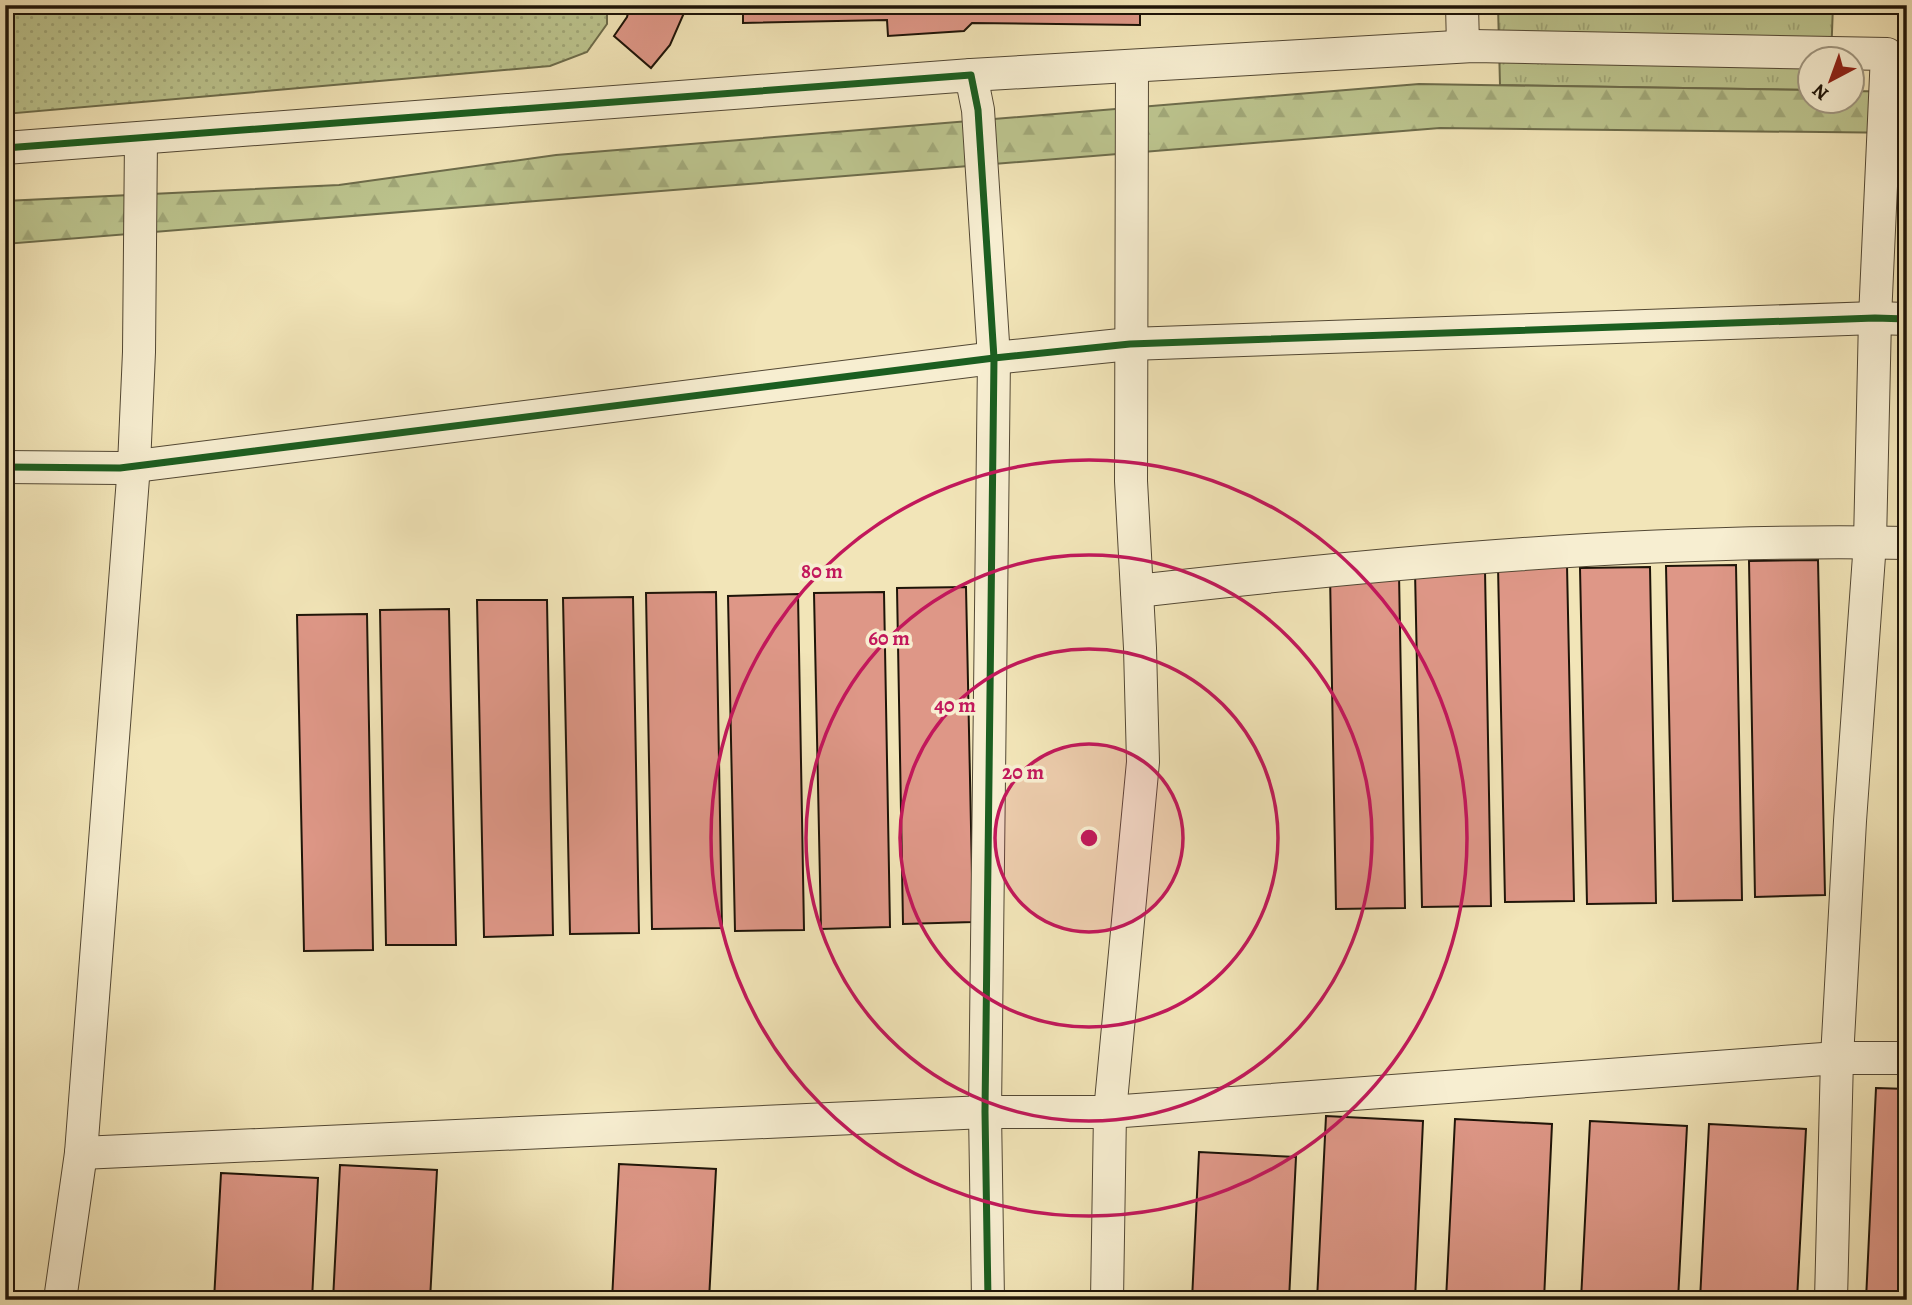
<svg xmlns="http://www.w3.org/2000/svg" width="1912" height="1305" viewBox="0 0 1912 1305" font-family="Alegreya,serif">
<defs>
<pattern id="grass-tufts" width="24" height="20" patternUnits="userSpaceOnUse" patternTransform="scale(1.75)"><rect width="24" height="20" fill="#bcc48e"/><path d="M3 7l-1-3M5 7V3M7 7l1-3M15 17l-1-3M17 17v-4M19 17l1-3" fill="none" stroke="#a1a879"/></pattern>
<pattern id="forest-firs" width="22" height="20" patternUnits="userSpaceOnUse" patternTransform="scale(1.75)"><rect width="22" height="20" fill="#bcc48e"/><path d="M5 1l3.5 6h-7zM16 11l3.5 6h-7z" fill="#a1a879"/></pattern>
<pattern id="park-dots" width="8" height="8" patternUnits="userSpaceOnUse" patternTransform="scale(1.75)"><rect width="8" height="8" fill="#bcc48e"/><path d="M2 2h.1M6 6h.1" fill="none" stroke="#a1a879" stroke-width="1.8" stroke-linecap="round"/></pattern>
</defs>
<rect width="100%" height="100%" fill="#f2e5b8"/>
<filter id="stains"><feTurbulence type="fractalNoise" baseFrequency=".00286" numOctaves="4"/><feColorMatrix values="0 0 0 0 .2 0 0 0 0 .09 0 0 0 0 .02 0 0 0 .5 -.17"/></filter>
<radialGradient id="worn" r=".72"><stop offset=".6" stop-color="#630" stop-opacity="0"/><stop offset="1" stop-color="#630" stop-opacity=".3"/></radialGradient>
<path fill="url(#grass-tufts)" stroke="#6d6c4b" stroke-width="2" d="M1498,5H1833L1831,59L1811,60L1810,90L1500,85Z"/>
<path fill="url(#forest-firs)" stroke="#6d6c4b" stroke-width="2" d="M1419,84L1810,90L1811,102H1853V91L1907,92V133L1440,128L5,244V201L339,185L556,155Z"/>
<path fill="url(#park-dots)" stroke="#6d6c4b" stroke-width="2" d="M5,5H607V24L587,52L550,66L5,114Z"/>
<g fill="#de9787" stroke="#1e1408" stroke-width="2">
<path d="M630,5H685L684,13L670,45L651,68L614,36L627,17Z"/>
<path d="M743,5H1140V25L972,23L964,31L888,36L887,20L743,23Z"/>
<path d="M1818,560L1825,895L1755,897L1749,561Z"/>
<path d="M1567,565L1574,901L1505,902L1498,566Z"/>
<path d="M1736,565L1742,900L1673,901L1666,566Z"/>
<path d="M1650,567L1656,903L1587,904L1580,568Z"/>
<path d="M1485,570L1491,906L1422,907L1415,571Z"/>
<path d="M1399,573L1405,908L1336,909L1330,574Z"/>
<path d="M966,587L973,922L903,924L897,588Z"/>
<path d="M716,592L722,928L652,929L646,593Z"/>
<path d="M884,592L890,927L821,929L814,593Z"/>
<path d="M798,594L804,930L735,931L728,596Z"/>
<path d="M633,597L639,933L570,934L563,598Z"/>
<path d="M477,600H547L553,935L484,937Z"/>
<path d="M449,609L456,945H386L380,610Z"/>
<path d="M367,614L373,950L304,951L297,615Z"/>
<path d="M1876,1088L1907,1089V1300H1866Z"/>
<path d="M1326,1116L1423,1121L1415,1300H1317Z"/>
<path d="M1455,1119L1552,1124L1544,1300H1446Z"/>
<path d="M1590,1121L1687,1126L1678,1300H1581Z"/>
<path d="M1709,1124L1806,1129L1797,1300H1700Z"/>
<path d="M1199,1152L1296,1157L1289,1300H1192Z"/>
<path d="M619,1164L716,1169L709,1300H612Z"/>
<path d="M340,1165L437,1170L430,1300H333Z"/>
<path d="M221,1173L318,1178L312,1300H214Z"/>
</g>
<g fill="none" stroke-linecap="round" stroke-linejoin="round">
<defs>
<g id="minor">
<path d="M1462,5L1463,46"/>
<path d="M971,75L1473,46L1887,54L1875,318L1870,542L1850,821L1837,1058L1831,1300"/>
<path d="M5,148L971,75L978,110L994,358L985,1112L988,1300"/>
<path d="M5,467L120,468L994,358L1130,344L1875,318L1907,319"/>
<path d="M1137,591C1392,562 1649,538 1907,543"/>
<path d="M81,1153L985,1112H1110L1837,1058H1907"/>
<path d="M60,1300L81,1153L134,465L139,352L141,138"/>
<path d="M1107,1300L1110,1112L1143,762L1140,648L1131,481L1132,66"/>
</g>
</defs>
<use href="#minor" stroke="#534834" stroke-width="34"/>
<use href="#minor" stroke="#f7eed1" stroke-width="32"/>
<defs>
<g id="cycleway">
<path d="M5,148L971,75L978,110L994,358L985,1112L988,1300"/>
<path d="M5,467L120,468L994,358L1130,344L1875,318L1907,319"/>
</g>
</defs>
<use href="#cycleway" stroke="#f7eed1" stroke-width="11"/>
<use href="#cycleway" stroke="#1b5e20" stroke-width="7"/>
</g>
<circle cx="1089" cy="838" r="94" fill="#c2185b" fill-opacity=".12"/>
<g fill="none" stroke="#c2185b" stroke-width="3.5">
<circle cx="1089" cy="838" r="94"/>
<circle cx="1089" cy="838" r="189"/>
<circle cx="1089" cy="838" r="283"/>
<circle cx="1089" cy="838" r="378"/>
</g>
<circle cx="1089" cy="838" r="10" fill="#c2185b" stroke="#f7eed1" stroke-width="3.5"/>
<g font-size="21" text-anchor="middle" font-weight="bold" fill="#c2185b" stroke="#f7eed1" stroke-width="7" stroke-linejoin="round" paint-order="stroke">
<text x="822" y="578">80 m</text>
<text x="889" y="645">60 m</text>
<text x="955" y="712">40 m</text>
<text x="1023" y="779">20 m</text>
</g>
<rect width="1912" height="1305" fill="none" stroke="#f2e5b8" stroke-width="28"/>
<rect x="7" y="7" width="1898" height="1291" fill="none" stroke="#1e1408" stroke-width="3.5"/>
<rect x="14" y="14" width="1884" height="1277" fill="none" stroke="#1e1408" stroke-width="2"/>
<g transform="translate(1831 80) rotate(221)"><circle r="33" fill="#f7eed1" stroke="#a09781" stroke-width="2"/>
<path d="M0-5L12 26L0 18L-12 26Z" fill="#8f2418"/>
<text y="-10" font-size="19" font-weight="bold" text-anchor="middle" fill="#1e1408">N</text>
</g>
<rect width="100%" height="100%" filter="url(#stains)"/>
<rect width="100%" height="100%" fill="url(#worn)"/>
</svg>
